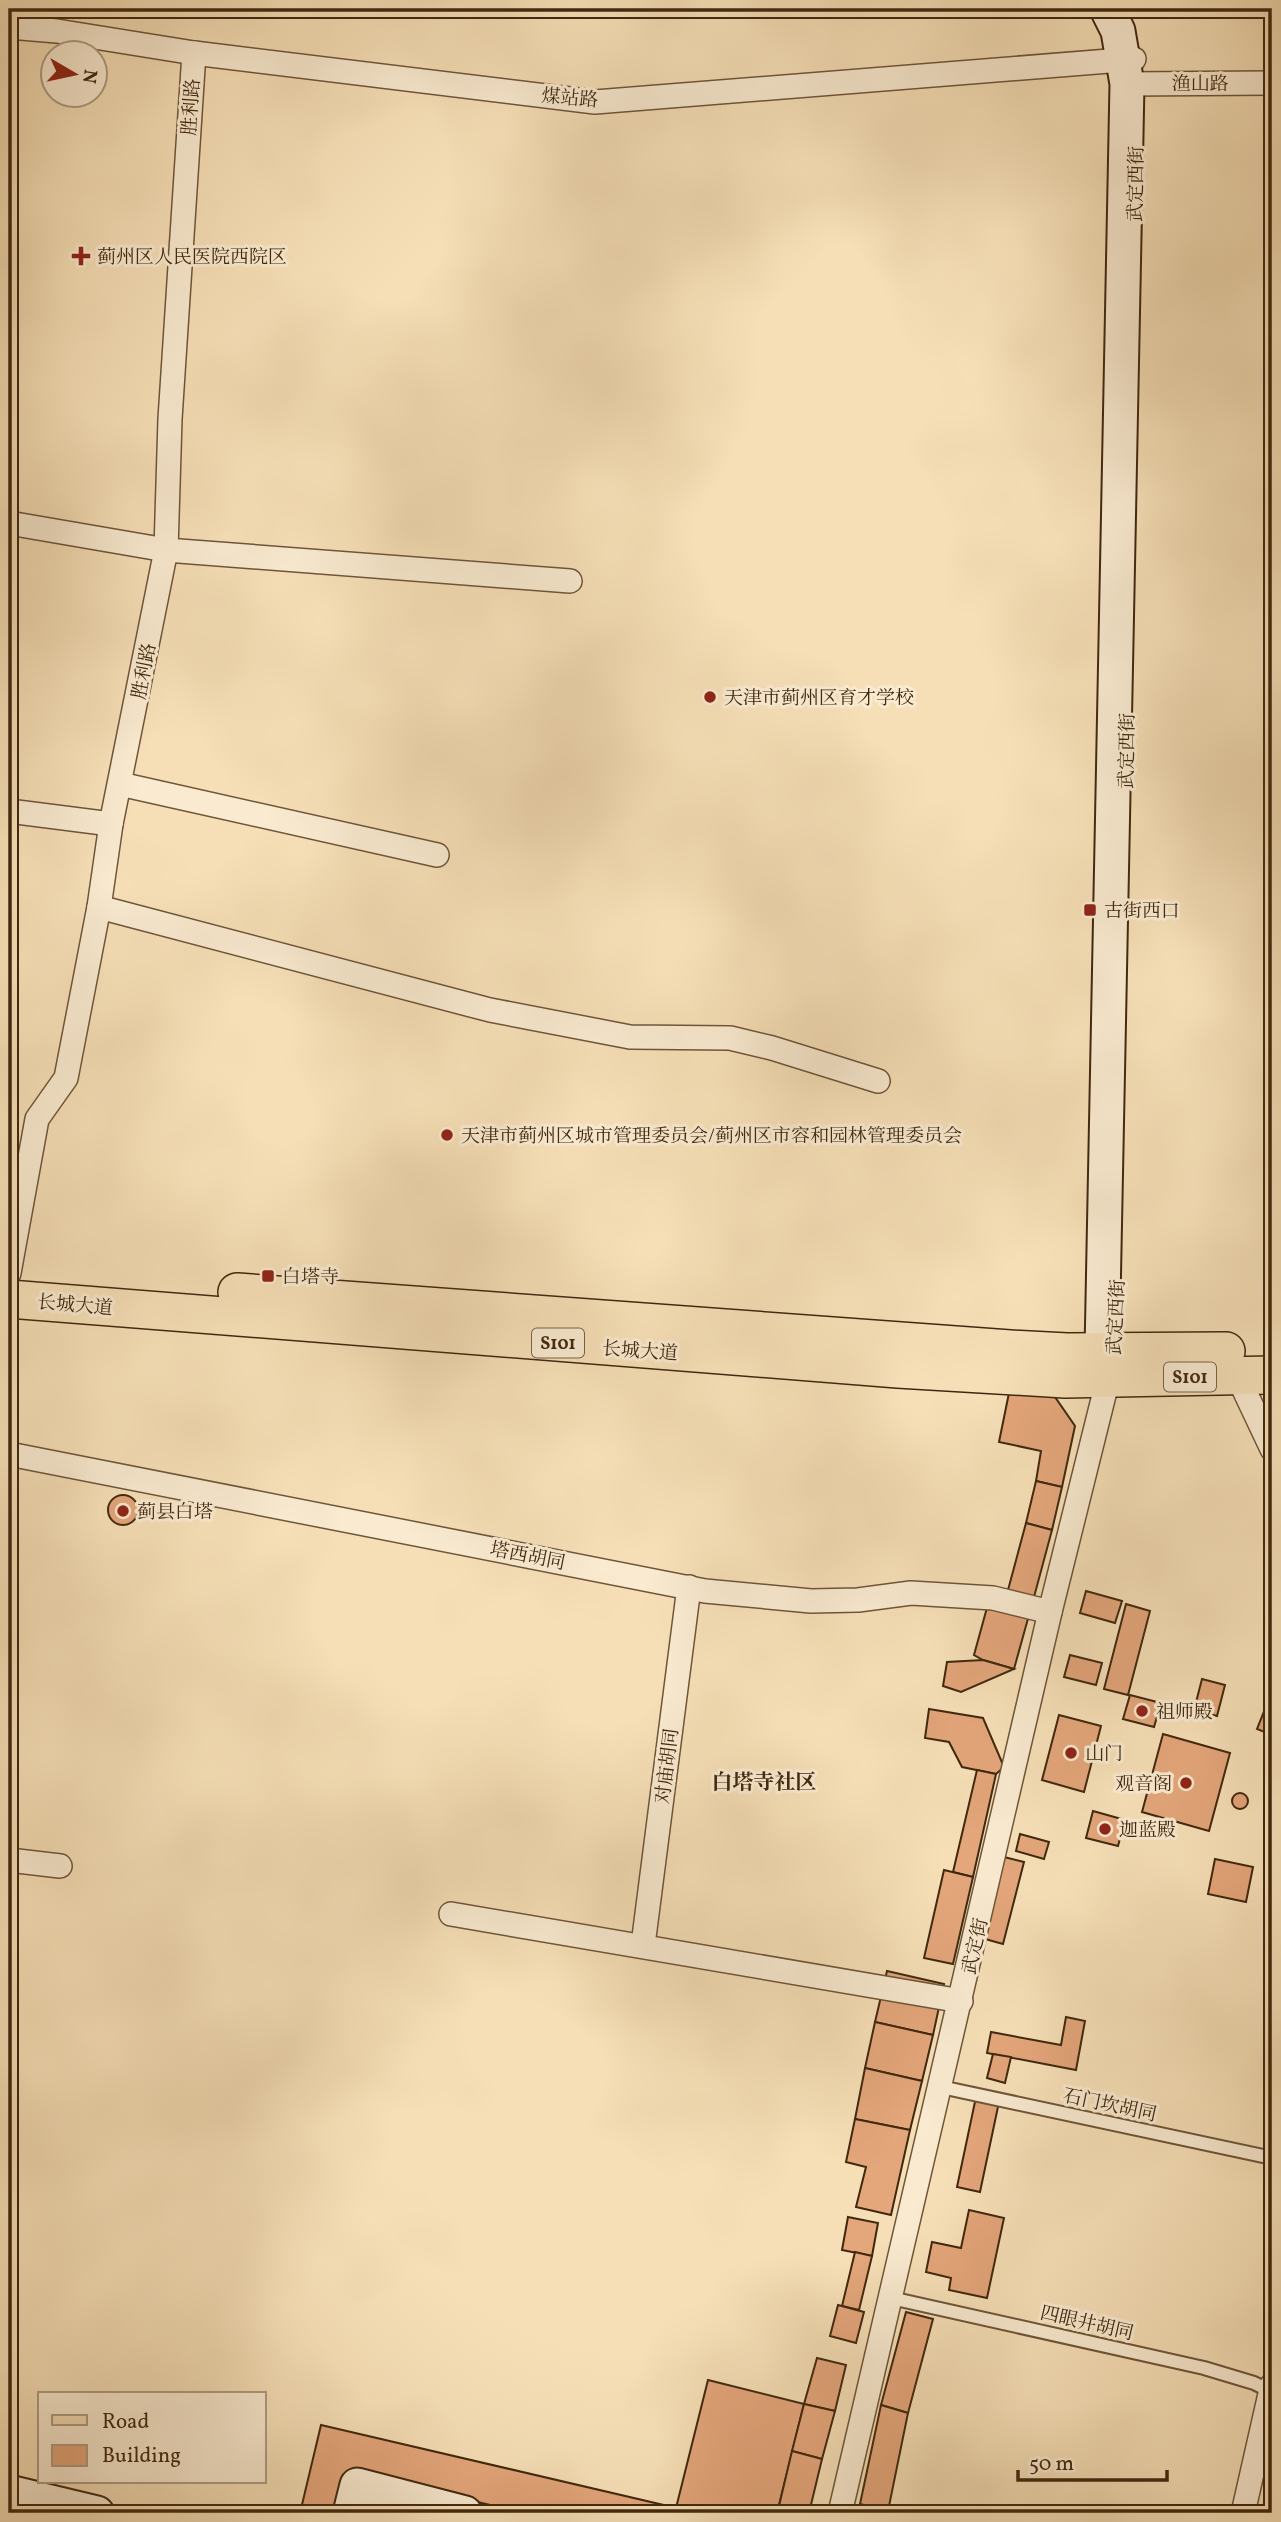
<svg xmlns="http://www.w3.org/2000/svg" width="1281" height="2522" viewBox="0 0 1281 2522" font-family="Vollkorn,'Noto Serif SC',serif">
<rect width="100%" height="100%" fill="#f6dfb7"/>
<filter id="stains"><feTurbulence type="fractalNoise" baseFrequency=".00286" numOctaves="4"/><feColorMatrix values="0 0 0 0 .2 0 0 0 0 .09 0 0 0 0 .02 0 0 0 .5 -.17"/></filter>
<radialGradient id="worn" r=".72"><stop offset=".6" stop-color="#630" stop-opacity="0"/><stop offset="1" stop-color="#630" stop-opacity=".3"/></radialGradient>
<g fill="#e4a67b" stroke="#40280f" stroke-width="2">
<path d="M1010,1388L1055,1397L1075,1426L1062,1487L1036,1481L1041,1451L999,1442Z"/>
<path d="M1036,1481L1062,1487L1052,1530L1026,1523Z"/>
<circle cx="123" cy="1510" r="15"/>
<path d="M1026,1523L1052,1530L1034,1597L1008,1590Z"/>
<path d="M1086,1591L1122,1601L1115,1623L1080,1613Z"/>
<path d="M988,1604L1029,1615L1014,1669L983,1660L974,1655Z"/>
<path d="M1126,1604L1150,1611L1128,1695L1104,1689Z"/>
<path d="M1070,1655L1102,1663L1096,1685L1064,1677Z"/>
<path d="M983,1660L1014,1669L961,1692L943,1686L947,1662Z"/>
<path d="M1202,1679L1225,1685L1217,1716L1194,1710Z"/>
<path d="M1130,1695L1161,1703L1154,1727L1123,1719Z"/>
<path d="M1269,1699L1272,1700V1735L1257,1729Z"/>
<path d="M929,1709L983,1718L1004,1767L996,1774L962,1767L949,1742L925,1738Z"/>
<path d="M1059,1715L1101,1726L1084,1792L1042,1780Z"/>
<path d="M1163,1734L1230,1753L1209,1831L1142,1812Z"/>
<path d="M977,1770L996,1774L973,1877L953,1872Z"/>
<circle cx="1240" cy="1801" r="8"/>
<path d="M1093,1811L1125,1820L1118,1846L1086,1838Z"/>
<path d="M1020,1834L1049,1842L1044,1859L1016,1851Z"/>
<path d="M1000,1856L1024,1862L1003,1944L978,1937Z"/>
<path d="M1215,1859L1253,1867L1246,1902L1208,1894Z"/>
<path d="M944,1870L973,1877L953,1964L924,1958Z"/>
<path d="M887,1971L944,1984L933,2035L875,2022Z"/>
<path d="M1066,2017L1085,2021L1076,2070L987,2053L991,2032L1061,2045Z"/>
<path d="M875,2022L933,2035L922,2081L865,2068Z"/>
<path d="M993,2054L1011,2057L1005,2083L987,2078Z"/>
<path d="M865,2068L922,2081L910,2130L855,2119Z"/>
<path d="M976,2097L999,2102L980,2192L957,2187Z"/>
<path d="M855,2119L910,2130L891,2215L856,2207L866,2167L846,2162Z"/>
<path d="M969,2210L1004,2218L987,2298L949,2290L951,2278L926,2272L932,2242L961,2248Z"/>
<path d="M848,2217L878,2223L872,2256L842,2250Z"/>
<path d="M855,2252L872,2256L859,2310L842,2306Z"/>
<path d="M838,2305L864,2312L856,2343L830,2336Z"/>
<path d="M906,2312L933,2319L908,2413L881,2405Z"/>
<path d="M817,2358L846,2365L835,2411L804,2404Z"/>
<path d="M708,2380L804,2404L777,2513H698L676,2508Z"/>
<path d="M804,2404L835,2411L822,2459L792,2451Z"/>
<path d="M881,2405L908,2413L888,2511L860,2504Z"/>
<path d="M321,2425L698,2513H523L353,2472L343,2513H300Z"/>
<path d="M792,2451L822,2459L809,2513L779,2506Z"/>
<path d="M779,2506L805,2513H777Z"/>
</g>
<g fill="none" stroke-linecap="round" stroke-linejoin="round">
<defs>
<g id="lane">
<path d="M941,2087L1272,2158"/>
<path d="M891,2298L1204,2368L1254,2383L1272,2392"/>
</g>
<g id="street">
<path d="M9,27L57,31L194,53L595,102L1134,59"/>
<path d="M1127,84L1272,83"/>
<path d="M9,523L166,550L570,581"/>
<path d="M120,784L437,855"/>
<path d="M9,811L111,824"/>
<path d="M99,907L490,1010L630,1037L730,1038L772,1048L878,1081"/>
<path d="M9,1273L37,1119L66,1078L99,907L111,824L166,550L170,419L194,53"/>
<path d="M1237,1375L1272,1449"/>
<path d="M9,1454L705,1591L811,1601L858,1600L911,1593L993,1598L1050,1612"/>
<path d="M9,1860L60,1866"/>
<path d="M451,1914L961,2001"/>
<path d="M643,1945L689,1587"/>
<path d="M840,2513L1050,1612L1108,1379"/>
<path d="M1243,2513L1272,2385"/>
</g>
<g id="secondary">
<path d="M1107,9L1118,31L1127,84L1102,1351L1108,1378"/>
<path d="M9,2492L97,2513"/>
<path d="M350,2513L357,2485L465,2513"/>
</g>
<g id="primary">
<path d="M237,1292L1010,1349L1067,1352L1226,1351"/>
<path d="M9,1299L898,1369L1065,1379L1272,1375"/>
</g>
</defs>
<use href="#lane" stroke="#6e5639" stroke-width="16"/>
<use href="#street" stroke="#6e5639" stroke-width="26"/>
<use href="#secondary" stroke="#40280f" stroke-width="37"/>
<use href="#primary" stroke="#40280f" stroke-width="40"/>
<use href="#lane" stroke="#f9ead0" stroke-width="12"/>
<use href="#street" stroke="#f9ead0" stroke-width="23"/>
<use href="#secondary" stroke="#f9ead0" stroke-width="33"/>
<use href="#primary" stroke="#f6dfb7" stroke-width="37"/>
</g>
<g fill="#8f2418" stroke="#f9ead0" stroke-width="2.5">
<path d="M77.5 245.5h7v7h7v7h-7v7h-7v-7h-7v-7h7z"/>
<circle cx="710" cy="697" r="7"/>
<rect x="1083" y="903" width="14" height="14" rx="3.5"/>
<circle cx="447" cy="1135" r="7"/>
<rect x="261" y="1269" width="14" height="14" rx="3.5"/>
<circle cx="123" cy="1511" r="7"/>
<circle cx="1142" cy="1711" r="7"/>
<circle cx="1071" cy="1753" r="7"/>
<circle cx="1186" cy="1783" r="7"/>
<circle cx="1105" cy="1829" r="7"/>
</g>
<g text-anchor="middle" stroke-width="6" stroke-linejoin="round" paint-order="stroke">
<g fill="#f9ead0" stroke="#786249" stroke-width="2">
<rect x="532" y="1328.5" width="52" height="29" rx="5"/>
<rect x="1164" y="1362.5" width="52" height="29" rx="5"/>
</g>
<g font-size="18" font-weight="bold" fill="#40280f">
<text x="558" y="1349">S101</text>
<text x="1190" y="1383">S101</text>
</g>
<g font-size="19" fill="#40280f" stroke="#f9ead0">
<text x="1200" y="90">渔山路</text>
<text transform="translate(570 97) rotate(5)" y="7">煤站路</text>
<text transform="translate(190 107) rotate(-86)" y="7">胜利路</text>
<text transform="translate(1135 184) rotate(-89)" y="7">武定西街</text>
<text transform="translate(143 671) rotate(-79)" y="7">胜利路</text>
<text transform="translate(1126 751) rotate(-89)" y="7">武定西街</text>
<text transform="translate(75 1304) rotate(5)" y="7">长城大道</text>
<text transform="translate(1115 1317) rotate(-87)" y="7">武定西街</text>
<text transform="translate(640 1350) rotate(4)" y="7">长城大道</text>
<text transform="translate(528 1555) rotate(11)" y="7">塔西胡同</text>
<text transform="translate(666 1766) rotate(-83)" y="7">对庙胡同</text>
<text transform="translate(974 1946) rotate(-77)" y="7">武定街</text>
<text transform="translate(1110 2104) rotate(12)" y="7">石门坎胡同</text>
<text transform="translate(1087 2322) rotate(13)" y="7">四眼井胡同</text>
</g>
<g font-size="19" fill="#40280f" stroke="#f9ead0" text-anchor="start">
<text x="97" y="263">蓟州区人民医院西院区</text>
<text x="724" y="704">天津市蓟州区育才学校</text>
<text x="1104" y="917">古街西口</text>
<text x="461" y="1142">天津市蓟州区城市管理委员会/蓟州区市容和园林管理委员会</text>
<text x="282" y="1283">白塔寺</text>
<text x="137" y="1518">蓟县白塔</text>
<text x="1156" y="1718">祖师殿</text>
<text x="1085" y="1760">山门</text>
<text x="1172" y="1790" text-anchor="end">观音阁</text>
<text x="1119" y="1836">迦蓝殿</text>
</g>
<g font-size="21" font-weight="bold" fill="#40280f" stroke="#f9ead0">
<text x="764" y="1789">白塔寺社区</text>
</g>
</g>
<rect width="1281" height="2522" fill="none" stroke="#f6dfb7" stroke-width="35"/>
<rect x="10" y="10" width="1260" height="2501" fill="none" stroke="#40280f" stroke-width="3.5"/>
<rect x="18" y="18" width="1246" height="2487" fill="none" stroke="#40280f" stroke-width="2"/>
<rect x="38" y="2392" width="228" height="91" fill="#f9ead0" stroke="#af9c83" stroke-width="2"/>
<rect x="52" y="2415" width="35" height="10" fill="#f6dfb7" stroke="#af9c83" stroke-width="2"/>
<text x="102" y="2428" font-size="21" fill="#40280f">Road</text>
<rect x="52" y="2445" width="35" height="21" fill="#e4a67b" stroke="#af9c83" stroke-width="2"/>
<text x="102" y="2462" font-size="21" fill="#40280f">Building</text>
<g transform="translate(74 74) rotate(99)"><circle r="33" fill="#f9ead0" stroke="#af9c83" stroke-width="2"/>
<path d="M0-5L12 26L0 18L-12 26Z" fill="#8f2418"/>
<text y="-10" font-size="19" font-weight="bold" text-anchor="middle" fill="#40280f">N</text>
</g>
<path d="M1018 2470v10h149v-10" fill="none" stroke="#40280f" stroke-width="3.5"/>
<text x="1029" y="2470" font-size="21" fill="#40280f" stroke="#f9ead0" stroke-width="5" paint-order="stroke">50 m</text>
<rect width="100%" height="100%" filter="url(#stains)"/>
<rect width="100%" height="100%" fill="url(#worn)"/>
</svg>
